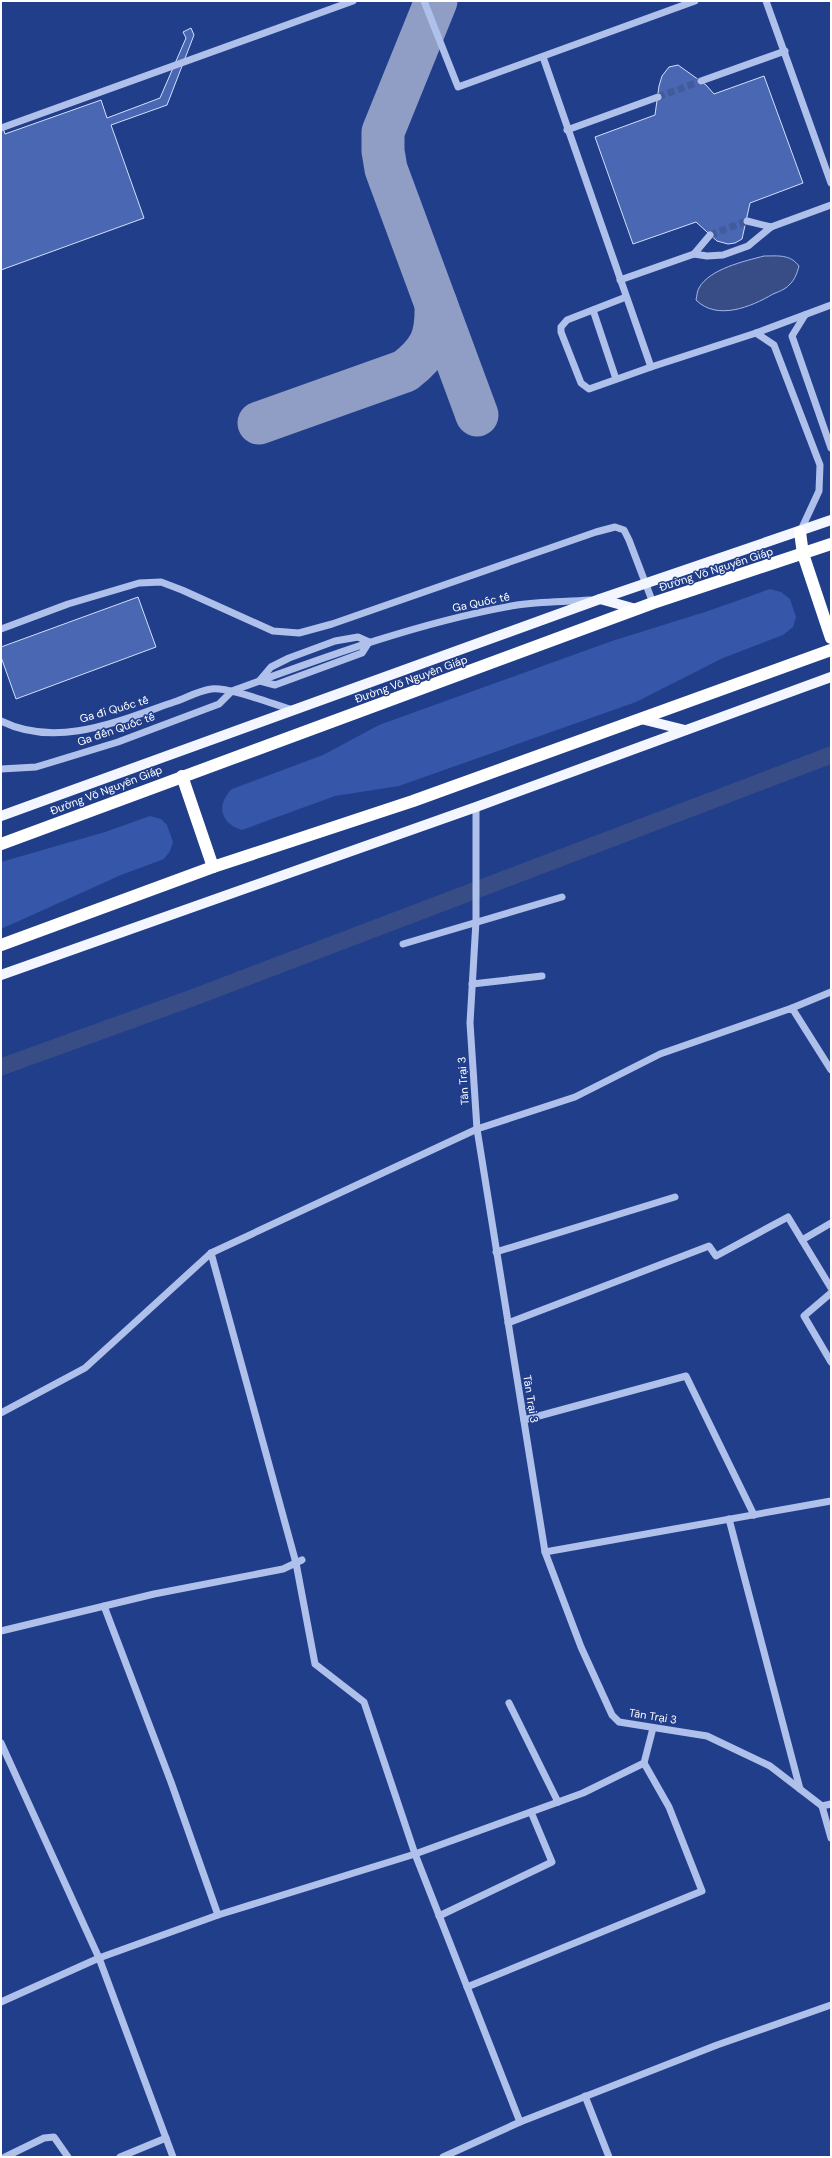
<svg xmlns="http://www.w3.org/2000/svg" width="832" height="2158" viewBox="0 0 832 2158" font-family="'DM Sans',sans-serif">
<rect width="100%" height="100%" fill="#213e8b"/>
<g fill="#3556a9">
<path d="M770,589L781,592L790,599L796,617L793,627L783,635L723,658L636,702L399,786L335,796L242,830C220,824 216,804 232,789L323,755L379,725L612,641L708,611Z"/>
<path d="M150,816L161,819L167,825L173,842L170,851L164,859L121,875L1,929V862L105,832Z"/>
</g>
<path fill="#384d86" stroke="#a2b8ec" d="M764,256C778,256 790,254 799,266C797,273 795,280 789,285C786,289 778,292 773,294C751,307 717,321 696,300C697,296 697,291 699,288C709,269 745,261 764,256Z"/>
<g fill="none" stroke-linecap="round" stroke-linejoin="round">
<path stroke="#384d86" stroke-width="17" d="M1,1067L192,998L831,755"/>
<g stroke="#909ec5" stroke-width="43">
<path d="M436,1L383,132V151L386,169L477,415"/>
<path d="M259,423L405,371C431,351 437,337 436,304"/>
</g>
</g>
<g fill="#4a67b3" stroke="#d3def8">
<path d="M191,28L194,35L167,105L111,125L144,218L1,270V122L5,134L101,100L107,118L160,98L186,38L183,32Z"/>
<path d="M678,65L706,85L714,94L764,76L803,183L750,203L742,239L735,243L728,244L717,241L696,222L633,244L595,137L655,115L659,86L662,76L669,67Z"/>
<path d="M138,597L156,647L16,699L1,657V647Z"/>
</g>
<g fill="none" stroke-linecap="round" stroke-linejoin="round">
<g stroke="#425b9c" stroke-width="7" stroke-dasharray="7 3.5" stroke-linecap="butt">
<path d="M658,97L701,81"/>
<path d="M710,235L747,221"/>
</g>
<g stroke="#afc0eb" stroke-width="7">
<path d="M424,1L458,87L695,1"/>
<path d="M766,1L831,183"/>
<path d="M543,57L651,367L756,333L831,305"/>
<path d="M701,81L785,51"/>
<path d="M1,128L353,1"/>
<path d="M567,130L658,97"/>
<path d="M747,221L771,227"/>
<path d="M694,254L710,235"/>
<path d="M620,280L694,254L707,256L723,255L748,246L771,227L831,205"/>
<path d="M626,297L567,320L561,327V332L581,383L589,389L651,367"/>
<path d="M593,310L616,379"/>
<path d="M805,315L792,336L831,448"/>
<path d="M756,333L774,345L820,465L819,491L800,532"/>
<path d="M1,629L68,604L139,583L161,582L182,590L273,631L299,633L332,624L596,532L615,527L624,530L629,540L653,603"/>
<path d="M260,680L271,667L289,658L335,641L358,637L369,642"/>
<path d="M260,681L275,685L362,653L369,642"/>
<path d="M1,721C57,749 119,721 174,702C186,698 198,691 211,689C227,686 275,705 293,710"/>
<path d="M1,769L36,767L118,742L219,704L232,691C325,657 419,622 517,605C541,601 566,602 590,600"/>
<path d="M476,807V921L470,1023L477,1129L545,1552L581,1647L612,1715L619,1722L707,1736L770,1766L822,1806L831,1838"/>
<path d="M403,944L562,897"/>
<path d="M472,984L542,976"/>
<path d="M792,1008L831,992"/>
<path d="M802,1240L831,1223"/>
<path d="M496,1252L675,1197"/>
<path d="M211,1253L296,1563L315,1664L364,1702L415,1854L520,2122L443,2157"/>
<path d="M831,1293L804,1316L831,1362"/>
<path d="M508,1323L709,1246L716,1256L788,1217L831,1288"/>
<path d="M1,1413L85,1368L211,1253L477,1129L575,1097L660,1054L792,1008L831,1070"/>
<path d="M524,1420L686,1376L754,1515"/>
<path d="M729,1519L800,1789"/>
<path d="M545,1552L831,1501"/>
<path d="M104,1606L171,1782L218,1915"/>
<path d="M1,1631L154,1594L283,1569L302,1560"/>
<path d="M509,1703L558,1802"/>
<path d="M1,1743L99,1958L173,2157"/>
<path d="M822,1806L831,1804"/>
<path d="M439,1916L552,1862L531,1812"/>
<path d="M467,1987L702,1891L669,1807L644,1763"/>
<path d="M1,2002L99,1958L218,1915L415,1854L583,1793L644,1763L653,1728"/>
<path d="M585,2096L609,2157"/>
<path d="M520,2122L717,2045L831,2005"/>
<path d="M5,2157L44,2138L54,2137L68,2157"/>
<path d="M120,2157L166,2138"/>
</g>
<g stroke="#f3f6fe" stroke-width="10">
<path d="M600,599L636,609"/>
<path d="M641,719L685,730"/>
<path d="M1,816L600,599L831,520"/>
<path d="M1,975L476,807L831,677"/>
</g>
<g stroke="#fff" stroke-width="12">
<path d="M800,532L803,554L831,638"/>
<path d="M182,776L213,867"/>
<path d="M1,844L653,603L831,544"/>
<path d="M1,945L213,867L413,801L831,650"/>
</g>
</g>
<g text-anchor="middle" stroke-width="3" stroke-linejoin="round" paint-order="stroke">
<g font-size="11" fill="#fff" stroke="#213e8b">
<text transform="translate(716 569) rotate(-18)" y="4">Đường Võ Nguyên Giáp</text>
<text transform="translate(481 602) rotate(-12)" y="4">Ga Quốc tế</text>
<text transform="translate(411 679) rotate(-20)" y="4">Đường Võ Nguyên Giáp</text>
<text transform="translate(114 709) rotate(-16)" y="4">Ga đi Quốc tế</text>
<text transform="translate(116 729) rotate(-19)" y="4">Ga đến Quốc tế</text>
<text transform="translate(106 790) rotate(-21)" y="4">Đường Võ Nguyên Giáp</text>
<text transform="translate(463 1081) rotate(-94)" y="4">Tân Trại 3</text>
<text transform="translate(531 1399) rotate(81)" y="4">Tân Trại 3</text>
<text transform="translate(653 1716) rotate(9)" y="4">Tân Trại 3</text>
</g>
</g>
<rect width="832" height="2158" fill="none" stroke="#ffffff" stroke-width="4"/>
</svg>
